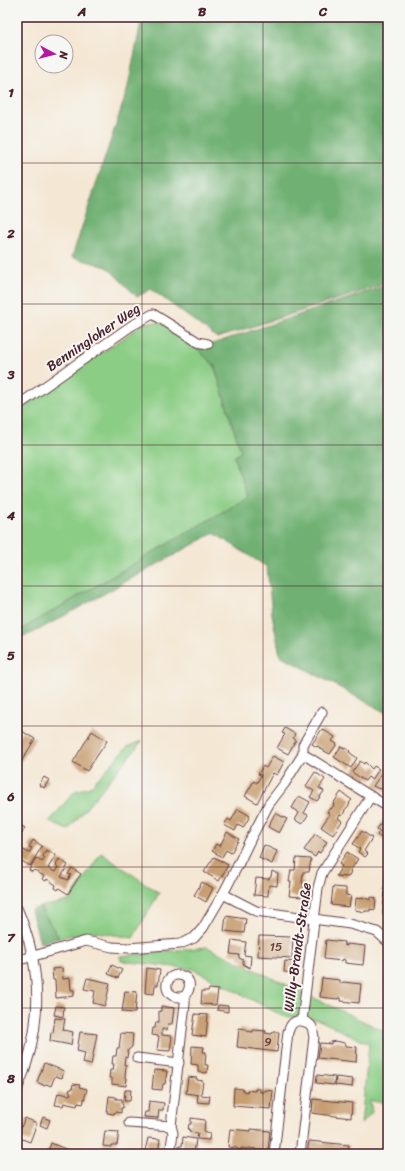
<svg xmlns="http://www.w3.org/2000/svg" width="405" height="1171" viewBox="0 0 405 1171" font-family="Sriracha,sans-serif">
<rect width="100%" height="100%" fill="#f6f6f2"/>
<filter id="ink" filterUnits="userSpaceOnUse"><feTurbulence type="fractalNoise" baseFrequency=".025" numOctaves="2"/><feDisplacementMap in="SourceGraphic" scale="8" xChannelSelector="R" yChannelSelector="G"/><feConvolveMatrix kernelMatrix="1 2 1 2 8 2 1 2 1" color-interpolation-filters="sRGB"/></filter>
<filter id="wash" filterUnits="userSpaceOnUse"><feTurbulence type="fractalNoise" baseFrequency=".012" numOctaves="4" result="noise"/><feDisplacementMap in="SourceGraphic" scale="16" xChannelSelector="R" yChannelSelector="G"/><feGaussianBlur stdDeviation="0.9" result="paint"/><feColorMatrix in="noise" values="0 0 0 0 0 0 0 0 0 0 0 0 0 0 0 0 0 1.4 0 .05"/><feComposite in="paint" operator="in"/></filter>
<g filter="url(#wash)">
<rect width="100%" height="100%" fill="#f4e7d3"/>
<g fill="#8bcd85" stroke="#6a7658">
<path d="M160,322L197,349L214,365L241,452L234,457L248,497L17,632V411L145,323Z"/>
<path d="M142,741L68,830L49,822L75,791L90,787L127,747Z"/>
<path d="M101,853L159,893L133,938L91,931L59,938L40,907L69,901Z"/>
<path d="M207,947L388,1033V1103L370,1101L372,1112L361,1124L369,1044L319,1020L283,1016L193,969L121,961L120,956Z"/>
</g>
<g fill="#70b072" stroke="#5d684e">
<path d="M142,17H388V283L217,338L151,289L137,297L107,267L72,257L127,91Z"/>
<path d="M388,285V714L280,655L272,614L267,567L214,533L33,633L17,638V632L248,497L234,457L241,452L214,365L197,349Z"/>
<path d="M40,907L59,938L40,943L31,910Z"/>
</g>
<g id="blocks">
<g fill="#c89f72">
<path d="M285,728L295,734L293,738L296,740L288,754L277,748L285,734L282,733Z"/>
<path d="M322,729L335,737L332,741L337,744L330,754L320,749V748L318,746L317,747L312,744Z"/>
<path d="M22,731L35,739L21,762L17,760V739Z"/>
<path d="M92,731L107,741L87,771L73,762Z"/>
<path d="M341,746L345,749L346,748L350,751L349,752L357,758L351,768L334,757Z"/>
<path d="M273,756L284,762L277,775L273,773L257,803L245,796L254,781L257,783L261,775L258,774L263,766L266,768Z"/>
<path d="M360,761L364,764L365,762L372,769L374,766L379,769L372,780L368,777L365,781L352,772Z"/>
<path d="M384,770L388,773V793L380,788L379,789L373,786Z"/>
<path d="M315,772L325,779L319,788L324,791L317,801L310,797L314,791L306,786Z"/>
<path d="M44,777L49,780L44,788L39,785Z"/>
<path d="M341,792L352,800L349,803L350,804L344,811H345L342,816L340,815L338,818L342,821L333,835L321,827L330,814L327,812L330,808L331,809L334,805L333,804Z"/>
<path d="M299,796L310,802L304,813L308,815L302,824L295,820L299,813L292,808Z"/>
<path d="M238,809L250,816L243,828L238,825L235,831L224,825L228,819L231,821Z"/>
<path d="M275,813L287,819L279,833L268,827Z"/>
<path d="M387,814L388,815V841L387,842L377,835L380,831L377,829Z"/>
<path d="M17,823L25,828L17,842Z"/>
<path d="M362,831L372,838L364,851L368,854L365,857L358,852L360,849L353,844Z"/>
<path d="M227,832L239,839L231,853L226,850L222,857L212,851L216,844L220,846Z"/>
<path d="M315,834L327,842L320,853L318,852L315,857L304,850Z"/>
<path d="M33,840L42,846L30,866L20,860L19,862L17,861V858L22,849L29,853L32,848L29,847Z"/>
<path d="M264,845L277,851L272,864L259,858Z"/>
<path d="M46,850L56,855L48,868L55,872L58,867L56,865L59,859L68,865L61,877L68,880L71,875L68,874L72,868L81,874L68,894L59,888L58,890L55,888L56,885L47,879L46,881L42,879L44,876L34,870L32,872L29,870L36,858L42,862L45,858L43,856Z"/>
<path d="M347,852L358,859L350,871L351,872L348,877L336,876L342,866L339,864Z"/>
<path d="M214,857L228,865L219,881L204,872Z"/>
<path d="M296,858L311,859L309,872H303L302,883H304V888L302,897L289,896L291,882H289L291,870H295Z"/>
<path d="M272,871L278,874L277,886L269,885L268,896L254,895L256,878L269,879L270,877H271Z"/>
<path d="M388,873V914H383L385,890H384L385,877Z"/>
<path d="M202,882L213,888L206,902L194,895Z"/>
<path d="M333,887L346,888V895L351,896L349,907L331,905Z"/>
<path d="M361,897L371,900V897L376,898L375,910L370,909V911H365V912L355,910L356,898L361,899Z"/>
<path d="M226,916L246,919L244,933L224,931Z"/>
<path d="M259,936L293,937L292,958L258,956Z"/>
<path d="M232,940L246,942L244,955L251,956L250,968L243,964V960L239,958V955L230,954Z"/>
<path d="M326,940L344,942V945L347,946V944L365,946L363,965L345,963V960L343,959L342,961L324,959Z"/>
<path d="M285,961L297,962L296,973L284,972Z"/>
<path d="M112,965L122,970L118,978L108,974Z"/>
<path d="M62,968L63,979L70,978L71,990H74V996L56,998L55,980H53L52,969Z"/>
<path d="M147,968L160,970L158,985H155L154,994L145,993Z"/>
<path d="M87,978L110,983L105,1006L93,1003L95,991L84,989Z"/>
<path d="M322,978L340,980V983L342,984L343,982L361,984L359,1003L341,1001V998H338V999L320,997Z"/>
<path d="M209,989L218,990L216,1005L201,1004L202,992V991H208Z"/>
<path d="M125,991L137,992L135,1013L122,1012Z"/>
<path d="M387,998H388V1025L384,1024Z"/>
<path d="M218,1005L228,1006V1012L217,1010Z"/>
<path d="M56,1006L64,1007L63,1017L54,1015Z"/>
<path d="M161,1006L174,1008L172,1024H168L167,1030L162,1029V1035L172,1036L170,1051L157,1050L159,1036L152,1035L153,1028H155L156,1022H159V1011H161Z"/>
<path d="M195,1014L208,1015L206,1037L192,1035Z"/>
<path d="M55,1018L65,1019L63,1030L73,1032L71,1045L50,1041L51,1032L53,1033Z"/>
<path d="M239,1028L246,1029V1031L253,1032V1030L266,1031L265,1033L272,1034L273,1032H279L277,1052L237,1047Z"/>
<path d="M80,1032L97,1034L91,1065L83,1063L85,1053L77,1051Z"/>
<path d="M121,1033L133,1034L132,1047L128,1050L127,1058L125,1057L124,1065H126L125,1078H127L126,1086L112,1084V1078H109L110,1070H113L114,1064H112L113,1056H116L117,1048H119Z"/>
<path d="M336,1041L344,1043L346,1044V1046L357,1047L356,1062L318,1058L320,1043L331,1044V1042Z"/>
<path d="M192,1046L204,1047L203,1052H206L205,1065H208L207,1073L198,1072V1065L191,1064Z"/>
<path d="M44,1063L64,1071L62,1078L55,1076L51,1086L46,1084L45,1086L37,1082Z"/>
<path d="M154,1070L167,1071L165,1084H163L162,1090L152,1089Z"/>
<path d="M317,1075L335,1077L334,1085L316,1083Z"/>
<path d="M188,1077L197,1078V1080L203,1081L201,1095L210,1096L209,1103L197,1102L198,1095L186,1093Z"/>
<path d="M336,1077L353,1079L352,1087L335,1085Z"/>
<path d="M73,1084L80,1085L79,1087L87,1089L83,1104L78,1103L77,1106L64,1103L63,1106L55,1105L58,1093L69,1095L71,1094L69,1090L72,1089Z"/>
<path d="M234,1088L243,1089V1091L247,1092V1090L255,1091V1089H260V1092H264V1090L273,1091L271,1109L233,1106Z"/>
<path d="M125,1090H131L130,1101H124Z"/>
<path d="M109,1096L116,1097V1099H122V1104L123,1105V1108H121V1113L115,1112L114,1114L107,1113Z"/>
<path d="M313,1099L352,1103L351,1118L312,1113Z"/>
<path d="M149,1101L164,1103L163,1110H159L158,1118L144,1117L145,1112H148Z"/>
<path d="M43,1117L50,1120L47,1128L40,1125Z"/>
<path d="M25,1118L37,1123L30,1142L17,1137Z"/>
<path d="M191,1118L205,1120L204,1132L210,1133L209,1140L197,1139L198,1133L190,1132V1130H188L189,1124H191Z"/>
<path d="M230,1129L251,1131V1129L270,1131L268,1150H255L256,1149L249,1148V1149L241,1148V1150L237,1149V1148L228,1147Z"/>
<path d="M105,1131L119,1132L117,1145H111V1147L103,1146Z"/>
<path d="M183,1137L196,1139L194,1154H179V1146H182Z"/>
<path d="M148,1138L160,1139L158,1153L142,1154V1151H145Z"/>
<path d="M309,1141L349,1145L348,1154H307Z"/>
<path d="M51,1143L68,1150L67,1154H47Z"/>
</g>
</g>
</g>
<g filter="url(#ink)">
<use href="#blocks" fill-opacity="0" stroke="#643d44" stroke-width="1"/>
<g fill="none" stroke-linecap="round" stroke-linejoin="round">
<defs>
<g id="street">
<path d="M17,406L131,326L153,314L198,342L208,344"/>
<path d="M303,754L388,807"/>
<path d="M223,894L256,911L350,924L377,932L388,942"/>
<path d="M17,908C43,968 43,1030 17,1090"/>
<path d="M17,959H23L86,941L112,947L128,948L180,944L194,938L203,928L223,894L237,867L250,840L269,804L285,783L303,754V745L322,712"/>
<path d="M302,1021L318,888L322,873L371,796"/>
<path d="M137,1058L179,1063"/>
<path d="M129,1123L171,1126"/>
<path d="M170,1154L173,1133L171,1126L185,1004V996C202,973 164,967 167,988C169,997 178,998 185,996"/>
<path d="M274,1154L288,1032C289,1030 290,1026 292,1024C297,1018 308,1021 312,1027C313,1030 313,1034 314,1037L300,1154"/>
</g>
</defs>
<use href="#street" stroke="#643d44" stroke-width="11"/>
<use href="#street" stroke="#fff" stroke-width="9"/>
</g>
</g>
<path fill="none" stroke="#4a1f2b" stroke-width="1" stroke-opacity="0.55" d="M142,17V1154M263,17V1154M17,163H388M17,304H388M17,445H388M17,586H388M17,726H388M17,867H388M17,1008H388"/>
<g text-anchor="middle" stroke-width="4" stroke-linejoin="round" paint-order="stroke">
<g font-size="12" fill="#6a3f3d">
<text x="276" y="951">15</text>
<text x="268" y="1046">9</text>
</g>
<g font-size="14" fill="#4a1f2b" stroke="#f6f6f2">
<text transform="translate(93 337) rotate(-34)" y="5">Benningloher Weg</text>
<text transform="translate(297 947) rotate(-82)" y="5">Willy-Brandt-Straße</text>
</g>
</g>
<rect width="405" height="1171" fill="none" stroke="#f6f6f2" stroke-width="44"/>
<g transform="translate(54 54) rotate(97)"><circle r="19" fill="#f6f6f2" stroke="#b1a0a2"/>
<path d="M0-3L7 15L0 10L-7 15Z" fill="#b5179e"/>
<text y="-6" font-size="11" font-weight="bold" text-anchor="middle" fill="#4a1f2b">N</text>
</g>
<rect x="22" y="22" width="361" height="1127" fill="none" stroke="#4a1f2b" stroke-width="1.5"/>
<g font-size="13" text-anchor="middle" font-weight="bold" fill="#4a1f2b">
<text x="82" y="16">A</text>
<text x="202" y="16">B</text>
<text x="323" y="16">C</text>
<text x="11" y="97">1</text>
<text x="11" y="238">2</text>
<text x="11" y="379">3</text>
<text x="11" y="520">4</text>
<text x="11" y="660">5</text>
<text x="11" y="801">6</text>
<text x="11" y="942">7</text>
<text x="11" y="1083">8</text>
</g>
</svg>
